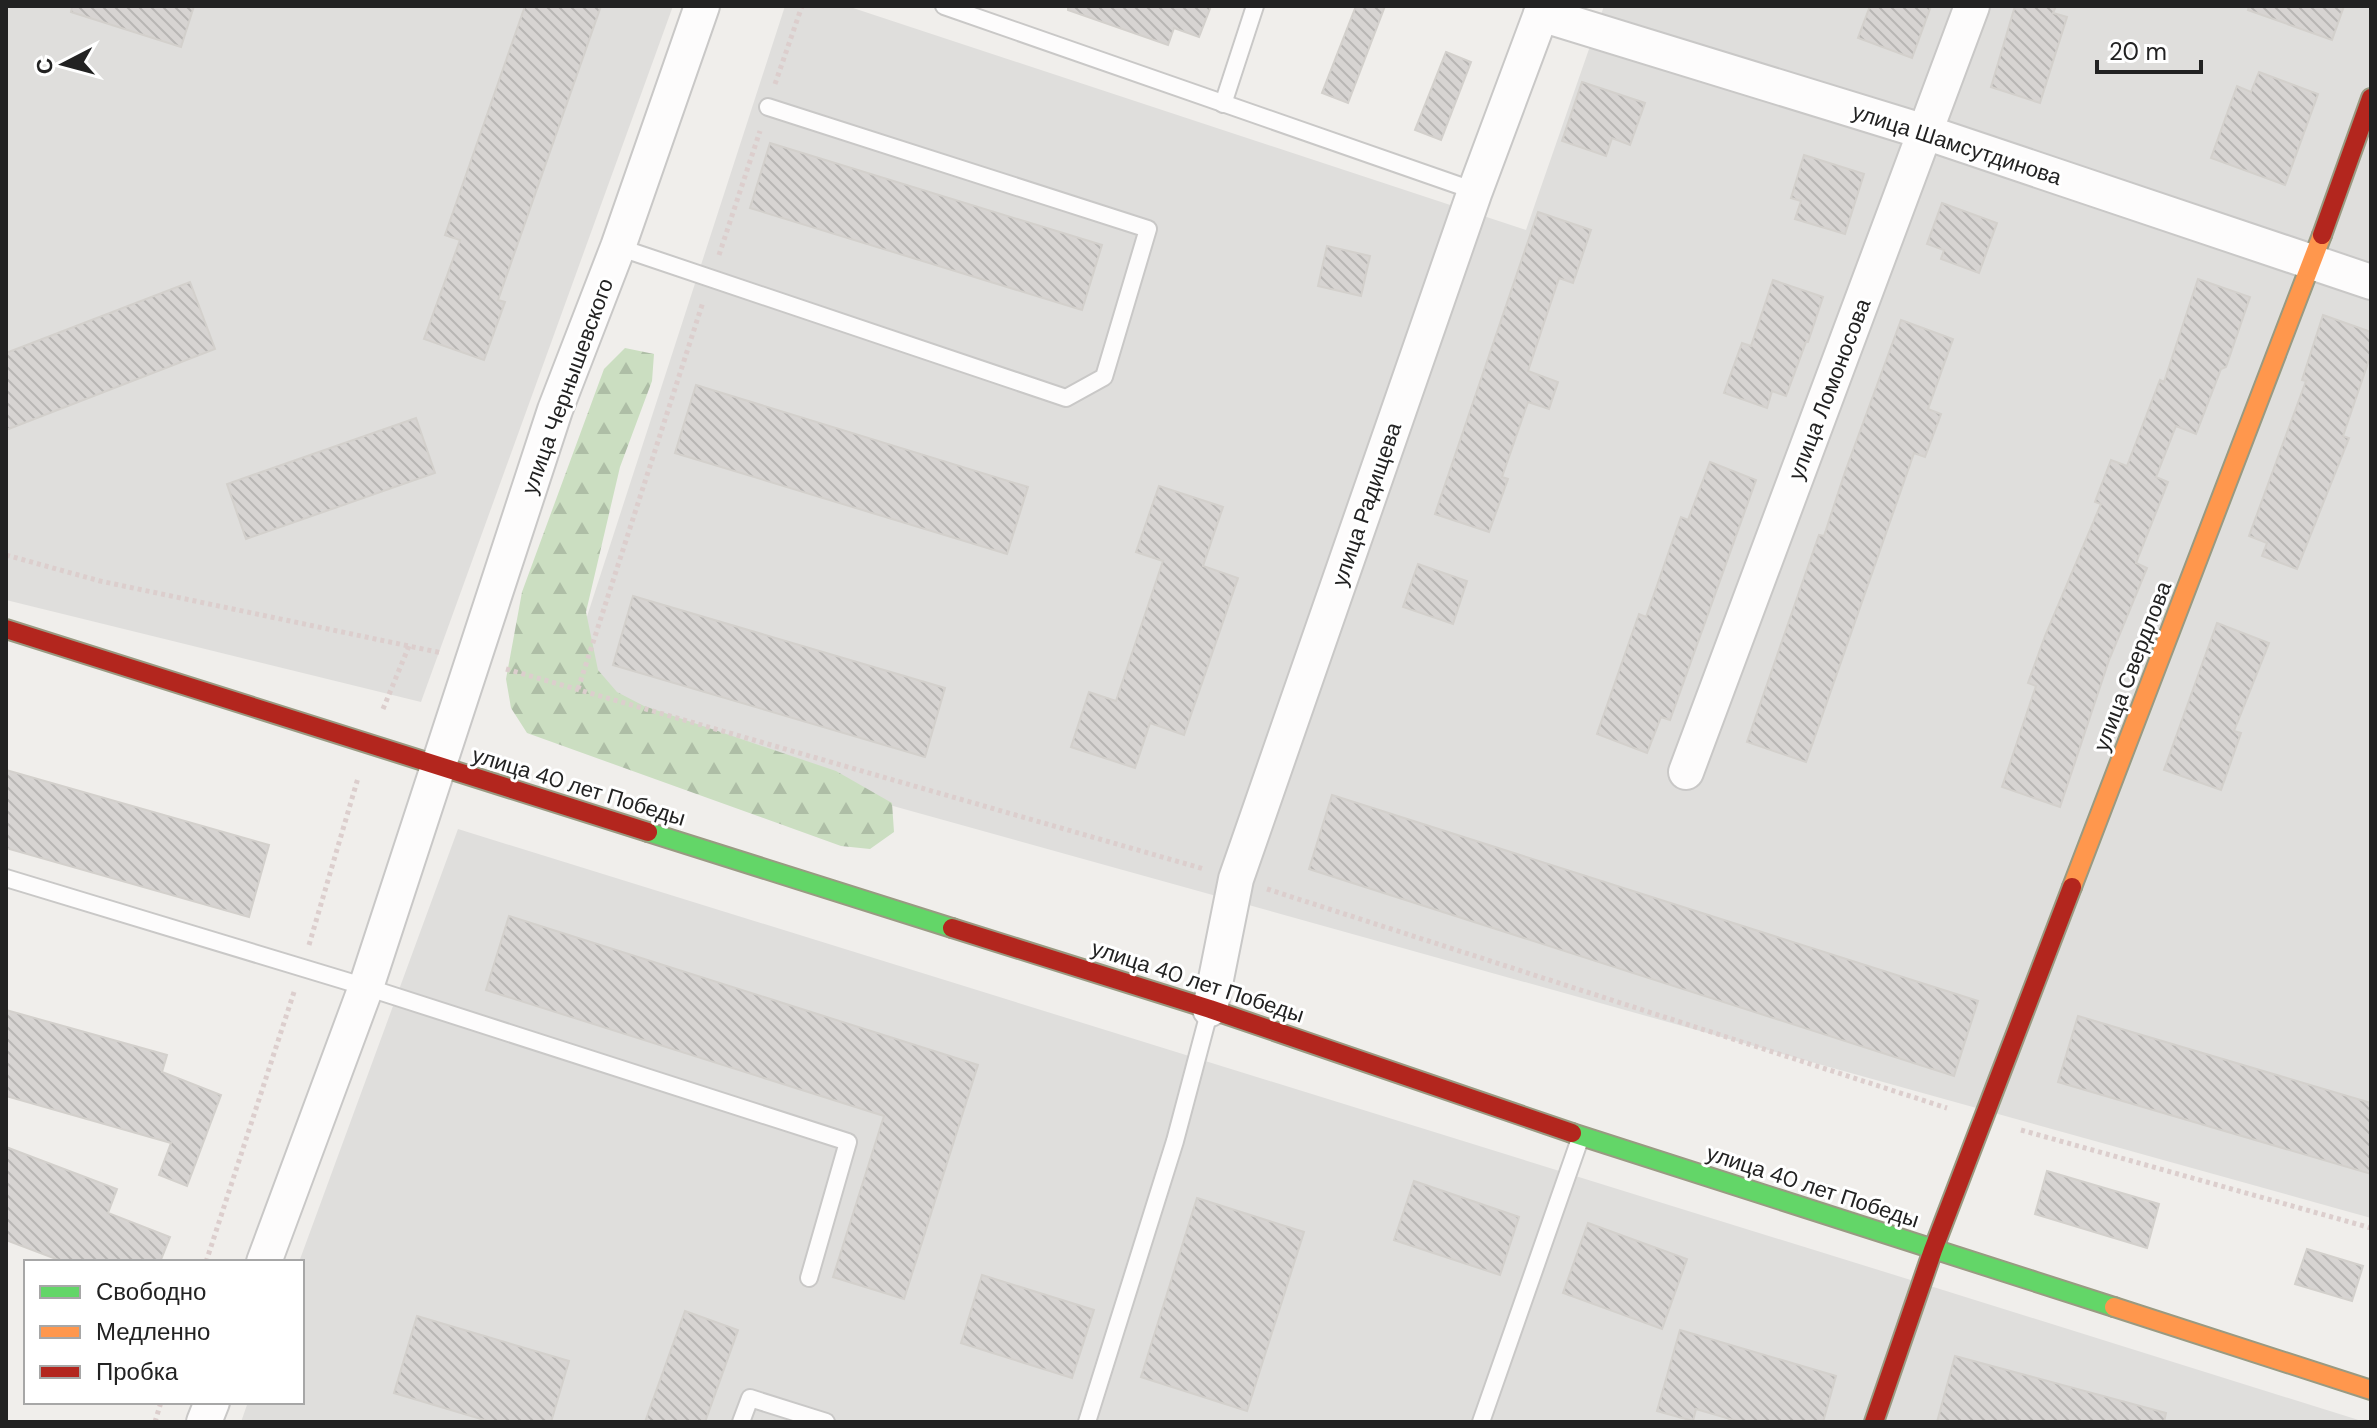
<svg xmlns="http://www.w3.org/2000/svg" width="2377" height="1428" viewBox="0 0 2377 1428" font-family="'DM Sans',sans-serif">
<defs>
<pattern id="forest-firs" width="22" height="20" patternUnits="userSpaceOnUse" patternTransform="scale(2)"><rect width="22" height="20" fill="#cbdec1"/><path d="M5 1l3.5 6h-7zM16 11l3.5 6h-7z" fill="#aebea6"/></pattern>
<pattern id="building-back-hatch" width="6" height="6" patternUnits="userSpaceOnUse" patternTransform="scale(2)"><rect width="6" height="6" fill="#d7d4d2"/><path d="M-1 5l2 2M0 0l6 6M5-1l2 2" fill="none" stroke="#b8b6b4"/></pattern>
</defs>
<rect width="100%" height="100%" fill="#f0eeeb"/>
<g fill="#dfdedc">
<path d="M6,6H673L421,702L6,600Z"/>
<path d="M785,6H847L1526,230L1604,6H2371V1218L556,712Z"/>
<path d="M458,829L1943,1290L2365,1422H241L248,1402H302V1262H299Z"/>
</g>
<path fill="url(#forest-firs)" d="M625,348L654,354L652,381L620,467L586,612L598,670L617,692L644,706L836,771L892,803L894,832L870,849L841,846L527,733L511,708L506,679L522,592L604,369Z"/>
<g fill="url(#building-back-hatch)" stroke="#d3d0cc" stroke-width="2">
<path d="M72,6H194L181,47L71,12Z"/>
<path d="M525,6H601L498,300L505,302L484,360L424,339L460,240L445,235Z"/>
<path d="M1068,6H1211L1199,37L1174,28L1168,45L1068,10Z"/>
<path d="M1356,6H1385L1348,103L1322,93Z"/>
<path d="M1870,6H1931L1912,58L1858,38Z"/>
<path d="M2015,6H2056L2053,13L2067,17L2040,103L1991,87Z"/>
<path d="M2249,6H2344L2332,40L2248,10Z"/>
<path d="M1446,52L1471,62L1441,140L1415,130Z"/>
<path d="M2259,72L2318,94L2285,185L2211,158L2237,86L2251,92Z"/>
<path d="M1582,82L1645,103L1630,145L1612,138L1606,156L1562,141Z"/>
<path d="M770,143L1102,245L1082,310L750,208Z"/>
<path d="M1804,155L1864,174L1845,234L1795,219L1801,201L1791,198Z"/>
<path d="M1942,203L1997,223L1979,273L1941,259L1944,250L1927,244Z"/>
<path d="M1538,212L1591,230L1573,283L1559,278L1528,371L1558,382L1549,409L1528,402L1502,477L1508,479L1489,532L1435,514Z"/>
<path d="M1327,246L1370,256L1361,296L1318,286Z"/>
<path d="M2198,279L2250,297L2226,367L2221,369L2196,434L2176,426L2156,477L2168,482L2136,563L2147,568L2109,660L2060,807L2002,787L2036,686L2028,683L2045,636L2101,504L2095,502L2111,460L2127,466L2160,380L2164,382Z"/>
<path d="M1773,280L1823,297L1808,342H1806L1786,396L1772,391L1767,408L1724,393L1742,343L1751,346Z"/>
<path d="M190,282L215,349L6,430V353Z"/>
<path d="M2323,315L2371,332V354L2343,436L2349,438L2297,569L2262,556L2267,543L2249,536L2306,381L2302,380Z"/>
<path d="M1901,320L1953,339L1928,409L1941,414L1925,457L1914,453L1806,762L1747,742L1819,535L1824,536L1845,472Z"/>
<path d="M696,385L1028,487L1007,554L675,453Z"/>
<path d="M416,418L435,473L246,539L227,484Z"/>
<path d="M1710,462L1756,480L1670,720L1661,717L1647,753L1597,734L1639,614L1646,617L1681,517L1688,520Z"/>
<path d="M1159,486L1223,507L1203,566L1238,578L1184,735L1150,723L1135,768L1071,747L1089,692L1116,701L1163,561L1136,552Z"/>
<path d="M1418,564L1467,581L1453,624L1403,607Z"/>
<path d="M633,596L945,688L925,757L613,665Z"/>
<path d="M2217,623L2269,643L2234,731L2241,733L2221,790L2164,770Z"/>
<path d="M6,770L269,845L249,917L6,848Z"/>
<path d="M1332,795L1978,1001L1954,1076L1309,869Z"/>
<path d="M509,916L978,1065L904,1299L833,1277L884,1116L486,990Z"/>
<path d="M6,1010L167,1055L162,1072L221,1095L187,1186L159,1175L171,1143L6,1096Z"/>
<path d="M2078,1016L2371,1103V1174L2058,1082Z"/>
<path d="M6,1147L117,1189L108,1213L170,1237L160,1262H64L6,1240Z"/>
<path d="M2047,1171L2159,1204L2147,1248L2035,1214Z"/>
<path d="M1414,1181L1519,1217L1500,1275L1394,1240Z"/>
<path d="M1197,1198L1304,1232L1247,1411L1141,1377Z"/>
<path d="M1588,1223L1687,1259L1662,1329L1563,1293Z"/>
<path d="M2307,1249L2363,1266L2352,1301L2295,1284Z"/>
<path d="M982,1275L1094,1310L1072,1378L961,1343Z"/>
<path d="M685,1311L738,1330L705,1422H645Z"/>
<path d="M417,1316L569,1361L551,1422H491L394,1393Z"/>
<path d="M1680,1330L1836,1376L1823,1422H1740L1696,1409L1693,1421L1657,1411Z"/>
<path d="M1955,1356L2166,1413L2164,1422H1937Z"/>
</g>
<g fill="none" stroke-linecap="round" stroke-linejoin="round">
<defs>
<g id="lane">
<path d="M944,6L1475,191"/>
<path d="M1223,104L1255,6"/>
<path d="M618,247L1066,398L1104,377L1148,229L768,107"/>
<path d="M6,878L366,987L848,1142L809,1278"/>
<path d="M741,1422L750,1398L826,1422"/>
<path d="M1087,1422L1175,1141L1210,1009"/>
<path d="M1481,1422L1581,1136"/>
</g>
<g id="street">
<path d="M1541,14L1925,132L2371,282"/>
<path d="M1686,772L1972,6"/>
<path d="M1210,1009L1236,879L1475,191L1544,6"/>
<path d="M264,1262L366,987L555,410L618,247L702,6"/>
<path d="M204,1422L212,1402"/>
</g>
<g id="fast">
<path d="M648,832L952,928"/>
<path d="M1572,1133L2114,1307"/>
</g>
<g id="slow">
<path d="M2072,887L2322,235"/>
<path d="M2114,1307L2371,1390"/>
</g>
<g id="jam">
<path d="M2322,235L2371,98"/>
<path d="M6,629L648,832"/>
<path d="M952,928L1210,1009L1572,1133"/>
<path d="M1874,1422L1933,1250L2072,887"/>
</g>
</defs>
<use href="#lane" stroke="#c9c8c7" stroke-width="20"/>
<use href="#street" stroke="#c9c8c7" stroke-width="38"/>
<use href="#fast" stroke="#999a82" stroke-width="22"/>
<use href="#slow" stroke="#999a82" stroke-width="22"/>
<use href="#jam" stroke="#999a82" stroke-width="22"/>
<g stroke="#dccecd" stroke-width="5" stroke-dasharray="4 4" stroke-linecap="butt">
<path d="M775,84L802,6"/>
<path d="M719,255L760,131"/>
<path d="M6,555L100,581L442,653"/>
<path d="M506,669L1204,869"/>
<path d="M578,689L703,302"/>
<path d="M383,709L409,646"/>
<path d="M1267,889L1947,1108"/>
<path d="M309,945L358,778"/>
<path d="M2021,1130L2371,1228"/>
<path d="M206,1262L295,989"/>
<path d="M155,1422L161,1402"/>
</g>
<use href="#lane" stroke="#fdfcfc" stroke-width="16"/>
<use href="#street" stroke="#fdfcfc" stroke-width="34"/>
<use href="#fast" stroke="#63d668" stroke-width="18"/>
<use href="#slow" stroke="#ff974d" stroke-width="18"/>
<use href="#jam" stroke="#b3261e" stroke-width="18"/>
</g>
<g text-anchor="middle" stroke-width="6" stroke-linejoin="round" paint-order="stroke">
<g font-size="22" fill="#222" stroke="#fff">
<text transform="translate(1957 144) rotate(18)" y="8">улица Шамсутдинова</text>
<text transform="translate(567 386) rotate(-70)" y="8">улица Чернышевского</text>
<text transform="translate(1829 389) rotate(-69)" y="8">улица Ломоносова</text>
<text transform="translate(1366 504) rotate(-71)" y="8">улица Радищева</text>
<text transform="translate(2132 666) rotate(-69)" y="8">улица Свердлова</text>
<text transform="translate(579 786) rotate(17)" y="8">улица 40 лет Победы</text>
<text transform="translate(1198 981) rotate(18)" y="8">улица 40 лет Победы</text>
<text transform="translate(1813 1186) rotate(18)" y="8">улица 40 лет Победы</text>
</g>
</g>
<rect width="2377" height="1428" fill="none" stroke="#222222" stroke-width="16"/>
<rect x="24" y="1260" width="280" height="144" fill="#ffffff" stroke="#a7a7a7" stroke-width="2"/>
<rect x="40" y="1286" width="40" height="12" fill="#63d668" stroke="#a7a7a7" stroke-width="2"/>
<text x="96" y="1300" font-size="24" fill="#222222">Свободно</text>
<rect x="40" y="1326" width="40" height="12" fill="#ff974d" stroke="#a7a7a7" stroke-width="2"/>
<text x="96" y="1340" font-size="24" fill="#222222">Медленно</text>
<rect x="40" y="1366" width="40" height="12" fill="#b3261e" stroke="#a7a7a7" stroke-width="2"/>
<text x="96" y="1380" font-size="24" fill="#222222">Пробка</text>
<g transform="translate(64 64) rotate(264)" stroke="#ffffff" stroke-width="6" paint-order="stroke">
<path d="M0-6L14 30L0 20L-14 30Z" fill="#222222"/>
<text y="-12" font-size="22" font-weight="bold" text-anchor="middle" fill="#222222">С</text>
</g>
<path d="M2097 60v12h104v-12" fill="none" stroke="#222222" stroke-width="4"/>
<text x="2109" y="60" font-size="24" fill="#222222" stroke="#ffffff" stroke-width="6" paint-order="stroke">20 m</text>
</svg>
